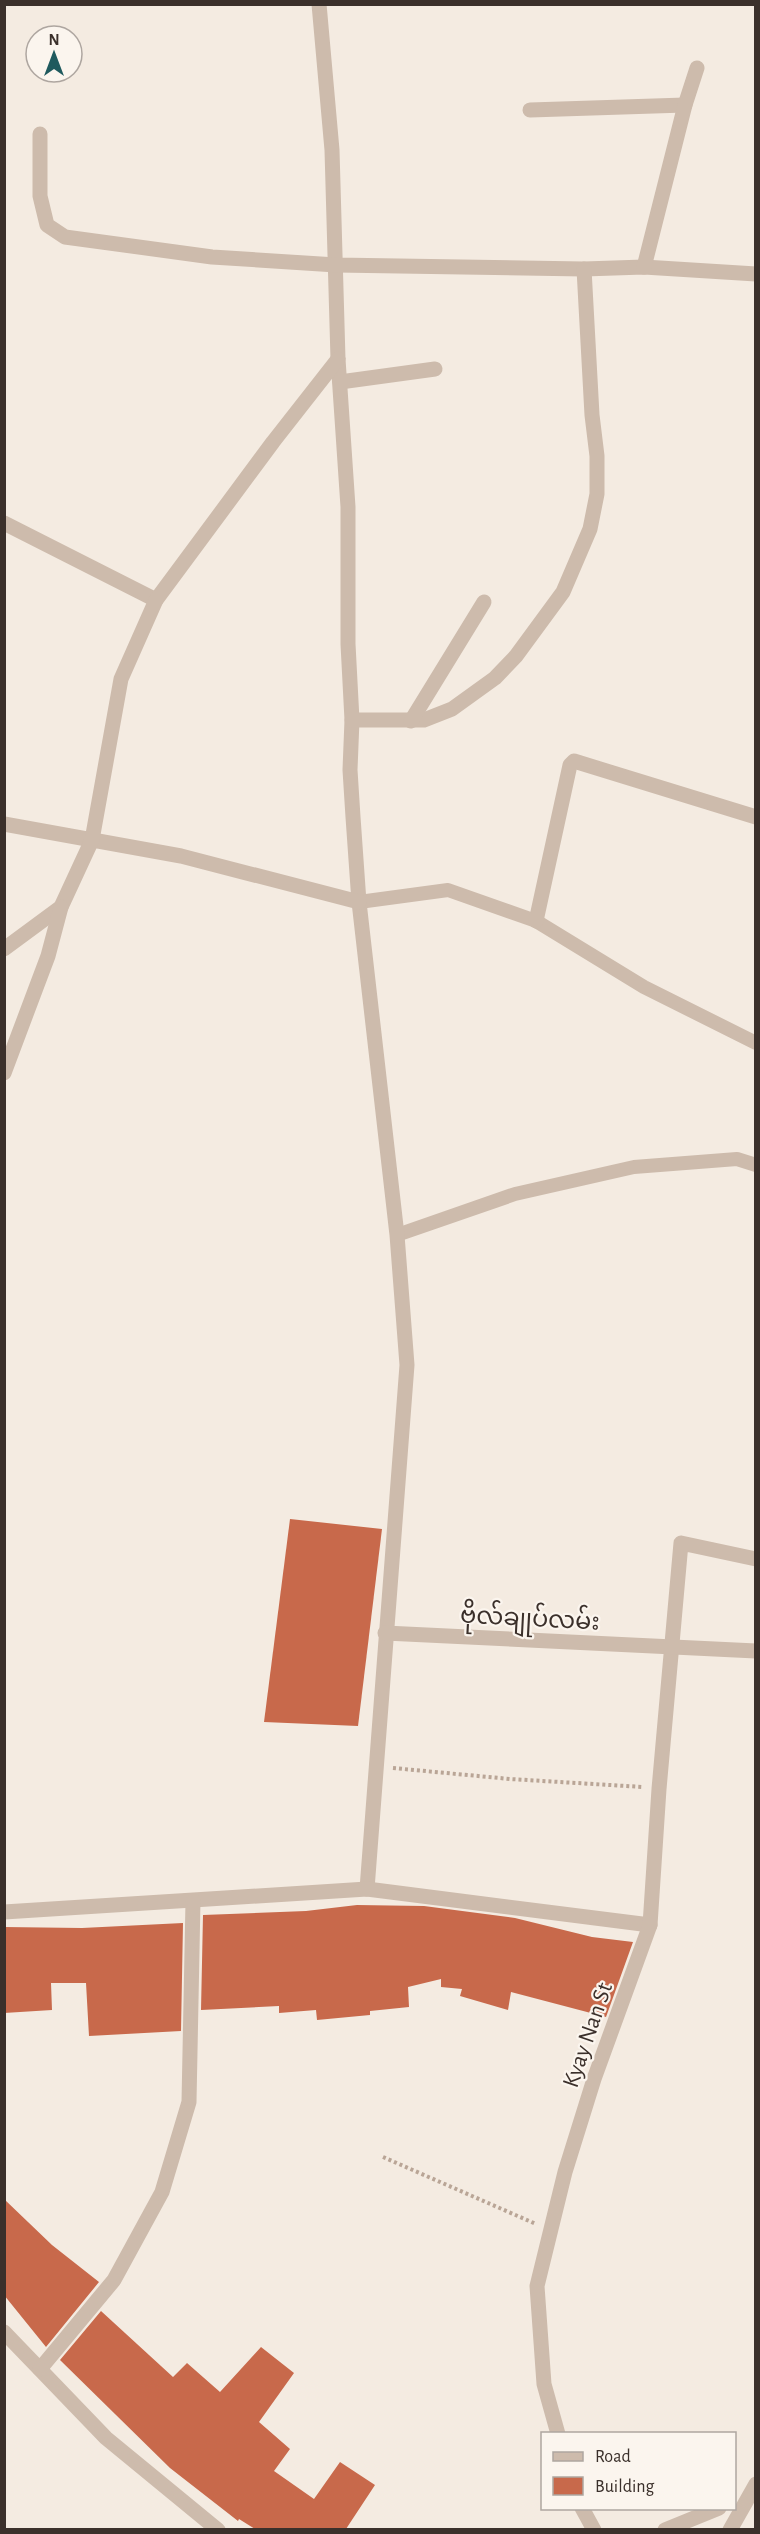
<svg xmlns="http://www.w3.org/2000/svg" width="760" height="2534" viewBox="0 0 760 2534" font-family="'Alegreya Sans','Noto Sans Myanmar',sans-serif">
<rect width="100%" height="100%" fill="#f4ebe1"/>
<g fill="#c8694b">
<path d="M290,1519L382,1529L358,1726L264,1722Z"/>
<path d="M357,1905L424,1906L515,1918L592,1937L633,1942L606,2017L511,1992L508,2010L460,1996L462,1989L441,1987V1979L408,1987L409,2007L370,2011V2015L317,2020L316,2010L279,2013V2006L201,2010L203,1915L306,1911Z"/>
<path d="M183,1923L181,2031L89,2036L86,1983H51L52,2010L4,2013V1927L82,1928Z"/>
<path d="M4,2199L52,2245L99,2282L46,2347L4,2295Z"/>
<path d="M101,2311L173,2377L187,2363L220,2392L261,2347L294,2373L259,2422L290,2449L274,2471L314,2499L340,2462L375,2485L346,2529H255L239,2519L238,2521L170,2468L60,2360Z"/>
</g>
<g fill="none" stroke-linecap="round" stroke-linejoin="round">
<g stroke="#b9a596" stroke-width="4" stroke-dasharray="3 3" stroke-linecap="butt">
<path d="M393,1768L510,1779L643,1787"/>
<path d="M383,2157L536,2224"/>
</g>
<g stroke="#cdbbac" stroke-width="14">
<path d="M359,902L448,890L536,921L644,987L756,1043"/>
<path d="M397,1235L515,1194L634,1167L737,1159L756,1165"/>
</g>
<g stroke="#cdbbac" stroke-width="15">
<path d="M319,4L332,150L338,359L348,507V644L352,720L350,770L353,817L359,902L397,1235L407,1365L367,1889"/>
<path d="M530,110L685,105"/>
<path d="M40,134V196L47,225L65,237L212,257L336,265L584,269L644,267L756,274"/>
<path d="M644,267L685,105L697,68"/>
<path d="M340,382L435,369"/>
<path d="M4,523L156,600"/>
<path d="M352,720H424L452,709L495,678L516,656L563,592L590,529L597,494V456L592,415L584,269"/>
<path d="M411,721L484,602"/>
<path d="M4,824L181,856L359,902"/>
<path d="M536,921L570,765L574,761L756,817"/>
<path d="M4,949L61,907L92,840L121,679L156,600L273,442L338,359"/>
<path d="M4,1073L48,956L61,907"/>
<path d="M4,1912L367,1889L650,1925"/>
<path d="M4,2332L106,2438L218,2530"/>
<path d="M40,2369L114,2280L162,2192L189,2102L193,1901"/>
<path d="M558,2434L544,2384L537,2286L565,2172L594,2079L650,1925L659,1789L681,1543L756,1559"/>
<path d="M582,2508L594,2530"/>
<path d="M665,2530L719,2508"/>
<path d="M730,2530L756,2484"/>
</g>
<path stroke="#cdbbac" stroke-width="15" d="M385,1633L756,1651"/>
</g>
<g text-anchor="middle" stroke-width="4.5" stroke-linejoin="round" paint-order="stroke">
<g font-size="24" fill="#3b302b" stroke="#fbf5ee">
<text transform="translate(530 1618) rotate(3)" y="8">ဗိုလ်ချုပ်လမ်း</text>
<text transform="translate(587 2035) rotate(-71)" y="8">Kyay Nan St</text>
</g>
</g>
<rect width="760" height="2534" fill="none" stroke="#3b302b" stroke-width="12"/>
<rect x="541" y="2432" width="195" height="78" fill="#fbf5ee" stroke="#aea6a0" stroke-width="1.5"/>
<rect x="553" y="2452" width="30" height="9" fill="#cdbbac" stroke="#aea6a0" stroke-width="1.5"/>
<text x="595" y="2462" font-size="18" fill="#3b302b">Road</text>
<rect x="553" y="2477" width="30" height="18" fill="#c8694b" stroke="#aea6a0" stroke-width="1.5"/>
<text x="595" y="2492" font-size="18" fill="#3b302b">Building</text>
<g transform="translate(54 54)"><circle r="28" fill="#fbf5ee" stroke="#aea6a0" stroke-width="1.5"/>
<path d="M0-4.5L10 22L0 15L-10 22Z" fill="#1f5a5e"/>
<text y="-9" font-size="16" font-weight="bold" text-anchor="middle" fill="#3b302b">N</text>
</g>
</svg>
